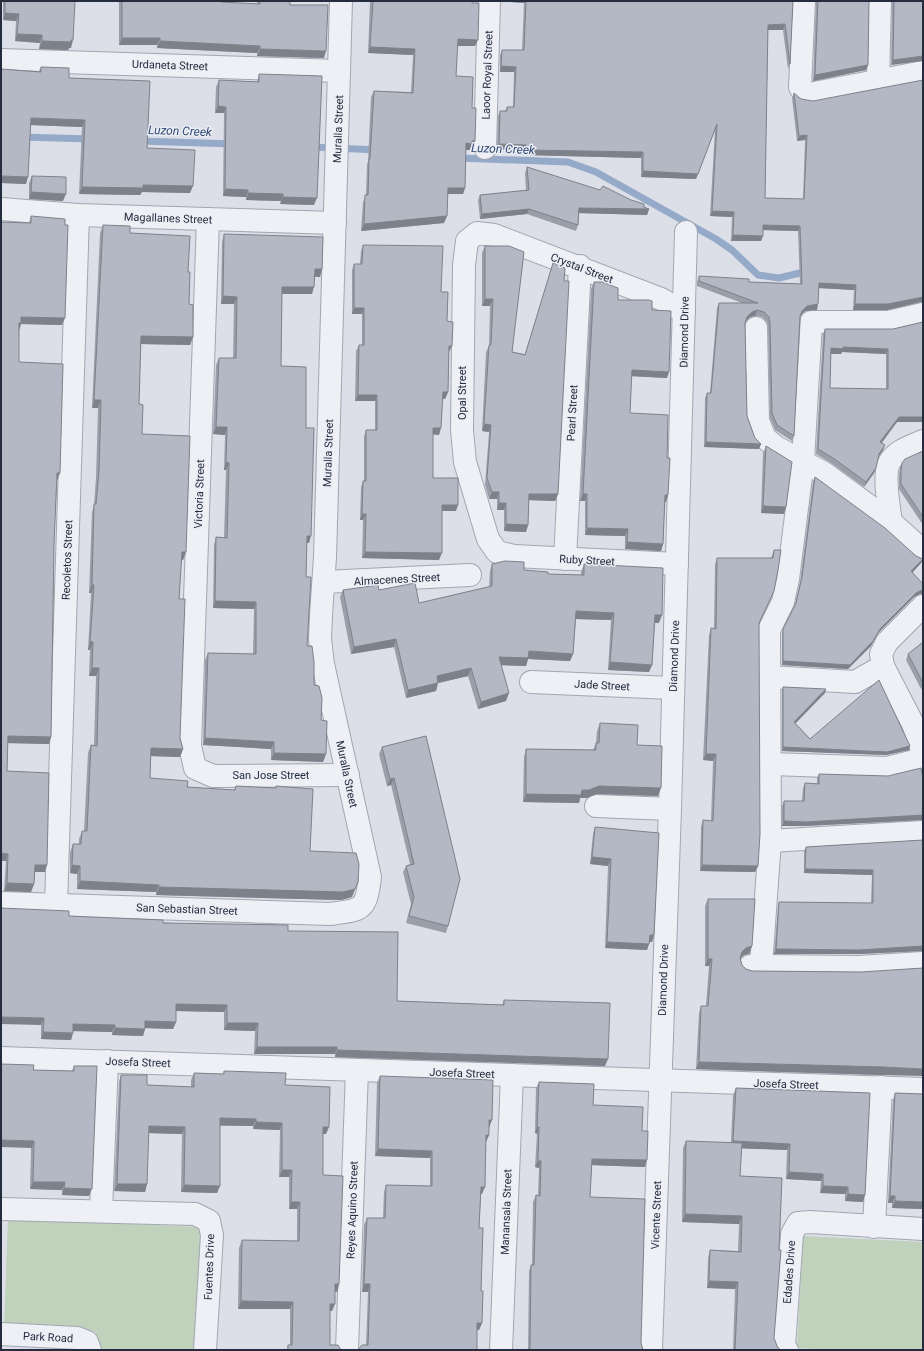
<svg xmlns="http://www.w3.org/2000/svg" width="924" height="1351" viewBox="0 0 924 1351" font-family="Roboto,sans-serif">
<rect width="100%" height="100%" fill="#dcdfe7"/>
<g fill="#c0d1bc">
<path d="M8,1219L201,1227L196,1350H96V1332L4,1328Z"/>
<path d="M803,1236L923,1242V1350H840L797,1348Z"/>
</g>
<g fill="none" stroke-linecap="round" stroke-linejoin="round">
<g stroke="#95aac9" stroke-width="7">
<path d="M21,137L91,139"/>
<path d="M139,141L233,144"/>
<path d="M311,147L379,150"/>
<path d="M456,158L568,162L596,172L716,239L732,250L758,275L779,278L808,271"/>
</g>
<defs>
<g id="minor">
<path d="M804,1L800,87L803,92L809,94L923,72"/>
<path d="M1,60L339,71"/>
<path d="M878,80L880,1"/>
<path d="M485,148L489,1"/>
<path d="M1,209L78,215L335,223"/>
<path d="M208,219L190,746L195,768L213,776L348,775"/>
<path d="M756,328L758,421L765,438L776,447L824,473L891,522L923,551"/>
<path d="M891,522C889,507 883,476 889,463C895,451 912,446 923,441"/>
<path d="M565,559L580,266"/>
<path d="M677,564L514,556L497,552L488,539L465,462L462,430L464,265L467,241L477,233L494,235L661,299L684,312"/>
<path d="M324,582L470,575"/>
<path d="M923,606L887,642L881,654L883,666L913,724L923,753"/>
<path d="M769,677L855,682L883,666"/>
<path d="M531,682L672,688"/>
<path d="M771,764L887,768L923,759"/>
<path d="M596,806L670,809"/>
<path d="M770,841L923,832"/>
<path d="M1,903L330,914C362,910 366,911 370,877L323,664L320,639L321,615L325,557L341,1"/>
<path d="M56,905L78,215"/>
<path d="M750,966L858,967L923,963"/>
<path d="M761,966L770,841L769,630L783,602L788,579L803,461L811,322H888L923,314"/>
<path d="M1,1058L923,1089"/>
<path d="M1,1209L195,1214L209,1221L212,1235L205,1350"/>
<path d="M101,1211L107,1061"/>
<path d="M874,1227L881,1087"/>
<path d="M1,1334L77,1338L87,1342L90,1350"/>
<path d="M347,1350L357,1070"/>
<path d="M501,1350L512,1075"/>
<path d="M651,1350L670,809L686,232"/>
<path d="M787,1350L784,1346L792,1234L798,1223L810,1222L923,1229"/>
</g>
</defs>
<use href="#minor" stroke="#a1a6b1" stroke-width="24"/>
<use href="#minor" stroke="#eff0f5" stroke-width="22"/>
</g>
<g fill="#9a9ea9" fill-rule="evenodd">
<path d="M3,1H5L71,48H69L68,50L39,49L40,43L15,41L16,21L3,20Z"/>
<path d="M119,1H221V2L257,4V1H290V5L324,58L257,56V53L157,48V45H119Z"/>
<path d="M370,1H472L475,46H457L456,76L472,108L473,148H470V150H466L465,188L463,194H448L447,216L444,223L361,231L363,202L366,195L367,165L368,161L371,97L374,91L411,92L413,55L368,53Z"/>
<path d="M510,1H793L790,64L788,69L783,30H768L765,198L803,199L805,140L797,141L792,98L794,93L921,302L887,310H853L854,290L819,288L817,310L805,311L801,315L794,436L792,441L775,430L770,418L768,328L767,322L762,317L755,316L750,317L746,321L745,323L747,416L755,438L761,444L759,449L704,447L705,398L707,393H710L717,308L719,303H742L697,286V282L699,276L749,282L800,284L798,231L763,230V236L761,241H731L732,217L710,216L715,129L696,179L641,177V158L524,155V150L497,149L498,116L500,111H505L507,107H513L514,72H500V55L502,50H522L524,3L510,2Z"/>
<path d="M816,1H869L868,65L866,70L813,81Z"/>
<path d="M892,1H923L891,65Z"/>
<path d="M41,67L69,78L147,148L190,193L142,192L140,195L79,194L82,127L31,125L26,184L1,183V69L39,71Z"/>
<path d="M259,74L314,205L280,204L281,201L246,200V197L223,196L224,113H215L216,87L219,80L257,82Z"/>
<path d="M527,167L644,207L649,209L647,215L579,213L578,225L576,231L527,214L480,219L478,200L480,195L526,190L525,173Z"/>
<path d="M32,176L63,201L29,199V183Z"/>
<path d="M31,216L62,325L21,324L19,329V362L60,473L57,480L54,544L51,737L49,744L7,743V771L45,872H35L34,884L31,892L4,891L6,861L1,222L29,223Z"/>
<path d="M103,225L130,233L188,272L189,304L193,337L190,345L141,344L139,404L142,434L186,552L183,560H181L179,599L180,738L183,749L180,757L151,756L150,778L187,787L234,790L236,786L276,788V786L310,851L352,897L341,900L156,895V892L77,889V874L70,873V852L73,844H79V839L82,831H84L88,753L91,745H94L96,676H89L90,650H88L91,593H89L92,512L94,505L96,478L98,408H92L100,233Z"/>
<path d="M224,234L322,269L320,277H314L312,294H282L281,366L306,428L309,543H307L306,577L307,646L314,685L321,720L326,754L323,762L271,760V749L203,745L205,660L208,653L253,654L254,609L213,608L214,545L216,537L224,538L226,470H224L225,435L213,434L216,365L219,358H233L234,304H221L222,242Z"/>
<path d="M363,245L441,292L447,321L449,352L448,392L445,399H442L439,435L433,434V478L456,511H442L439,560L362,558L363,520H360L361,487L363,481H364V437L366,430H375V401H355L356,351L359,345H362V314H352V270L354,264H360L361,251Z"/>
<path d="M485,246L512,352L525,354L553,263L558,494L555,501L529,500L528,525L526,532L504,531V510H497V499H489L485,485L489,432L482,431L486,352L489,346L490,306H482V253Z"/>
<path d="M594,282L618,300L652,310L667,378L631,376L630,413L667,458L668,495L666,502H665L663,544L661,551L625,549V536L585,535V501H580L591,289Z"/>
<path d="M923,322V422H897L882,443L883,450L878,457L874,473L864,487L831,463L816,454L823,334L825,329H893ZM842,352L886,354V389L830,388L831,354H841Z"/>
<path d="M766,446L786,507L784,514L761,513L763,453Z"/>
<path d="M923,451V525L899,489V476L900,468L902,463Z"/>
<path d="M815,477L921,563L913,572L920,594L914,597L878,633L871,646L848,669L782,665V633L795,605L800,582L813,481Z"/>
<path d="M774,550V591L759,625L758,866L755,872L700,871L701,827L703,820L711,821L713,761L703,760L709,635L711,628H714L715,565L717,558H771Z"/>
<path d="M492,564L548,574L581,575V572L584,564L659,623H655L652,665L649,672L608,670L611,620L576,619L573,654L570,661L528,659L526,666L501,665L506,701L478,709L468,676L438,683L436,691L406,698L394,647L351,654L340,597L343,590H379L419,603L489,587L490,571Z"/>
<path d="M923,642V691L920,687L906,660L908,654Z"/>
<path d="M783,687L825,693L795,723L810,739L909,750L886,755L782,751V690Z"/>
<path d="M600,723L637,745L658,796L597,794L587,798H580L579,803L523,802L524,757L526,749L593,750L596,743L597,731Z"/>
<path d="M426,736L448,926L446,933L406,923L411,904L403,872L406,866L410,864L391,785L387,786L379,754L382,747Z"/>
<path d="M819,774L923,778V820L804,826H782V806L784,801H802L803,788L805,783L817,784V778Z"/>
<path d="M595,827L654,935L652,942H649L647,950L605,948L608,866L590,864L593,834Z"/>
<path d="M923,840V951L858,954H774L778,907L779,902L871,903L872,875L804,873V851L806,847Z"/>
<path d="M708,899L752,946L749,954L744,955L740,959L742,965L746,969L752,971L861,972L881,1075L696,1069L699,1013L701,1006H706L709,966H705V906Z"/>
<path d="M69,916L288,931L397,1001L502,1005L504,1000L605,1066L335,1057V1054H254L255,1031L224,1030V1012L176,1011V1022L173,1029L145,1028L143,1036L112,1035V1032L73,1031L71,1040L41,1039V1025Z"/>
<path d="M74,1066L89,1196L62,1195V1190L30,1189L33,1070L72,1071Z"/>
<path d="M224,1071L285,1085L326,1134H323V1175L339,1284L337,1292L335,1291L332,1311H330V1345L341,1350H287L288,1345H290V1309H238L239,1248L242,1240L297,1241V1209H289V1177H279L280,1130L253,1129V1126H220L217,1193L181,1192L182,1134L148,1133L147,1184L145,1192L114,1191L119,1082L121,1075L147,1085L191,1087V1080L194,1073L223,1074Z"/>
<path d="M380,1076L489,1128V1135L486,1142L482,1194H481L479,1228L482,1323L479,1330H477V1350L366,1345L368,1292H362L364,1225L367,1218H383L384,1192L386,1185L430,1186V1158L375,1156L377,1083Z"/>
<path d="M539,1082L593,1105L642,1131L645,1167L592,1165L590,1197L643,1350H528L529,1271L531,1265H532L533,1202L536,1195H538L539,1168L535,1167L537,1134L535,1133L536,1088Z"/>
<path d="M736,1088L870,1093L863,1202L845,1201V1194L820,1193L821,1181L786,1179L787,1150L741,1148L740,1176L774,1338L777,1346L780,1350H733L735,1289L707,1288L708,1258L710,1250L738,1251L739,1224L682,1222L683,1148L686,1141L731,1143L733,1095Z"/>
<path d="M895,1093L923,1094V1209L892,1208V1203H888L893,1100Z"/>
</g>
<g fill="#7d8189">
<path d="M510,1H525L524,3L510,2Z"/>
<path d="M5,13L19,14L16,21L3,20Z"/>
<path d="M785,24L783,30H766L768,25Z"/>
<path d="M17,34L42,35L40,43L15,41Z"/>
<path d="M122,38H160L157,45H119Z"/>
<path d="M458,39L478,40L475,46H455Z"/>
<path d="M73,40L71,48H69L68,50L39,49L42,41Z"/>
<path d="M160,41L260,46L257,53L157,48Z"/>
<path d="M370,47L415,49L413,55L368,53Z"/>
<path d="M260,49L326,51L324,58L257,56Z"/>
<path d="M923,56V61L891,65L893,60Z"/>
<path d="M868,65L866,70L813,81L815,75Z"/>
<path d="M501,66L516,67L514,72H500Z"/>
<path d="M218,106L226,107L224,113H215Z"/>
<path d="M31,118L85,120L82,127L29,125Z"/>
<path d="M717,124L696,179L641,177L643,171Z"/>
<path d="M807,135L805,140L797,141L799,136Z"/>
<path d="M472,141H475L473,148H470V150H464L466,143Z"/>
<path d="M499,144L526,145L524,150L497,149Z"/>
<path d="M526,150L643,152L641,158L524,155Z"/>
<path d="M1,176L28,177L26,184L1,183Z"/>
<path d="M143,185L193,186L190,193L142,192L140,195L79,194L82,187Z"/>
<path d="M448,188H465L463,194H446Z"/>
<path d="M225,189L248,190L246,197L223,196Z"/>
<path d="M31,192L66,194L63,201L29,199Z"/>
<path d="M248,193L283,194L281,201L246,200Z"/>
<path d="M283,197L317,198L314,205L280,204Z"/>
<path d="M579,208L649,209L647,215L577,213Z"/>
<path d="M529,209L527,214L480,219L482,214Z"/>
<path d="M712,211L734,212L732,217L710,216Z"/>
<path d="M447,216L444,223L361,231L364,224Z"/>
<path d="M763,225L800,226L798,231L761,230Z"/>
<path d="M733,235L763,236L761,241H731Z"/>
<path d="M315,269H322L320,277L312,276Z"/>
<path d="M819,283L856,285L854,290L818,288Z"/>
<path d="M282,287H314L312,294H279Z"/>
<path d="M223,296L237,297L234,304H221Z"/>
<path d="M923,297V302H921L887,310H853L855,304Z"/>
<path d="M485,299H493L490,306H482Z"/>
<path d="M818,304L817,310L805,311L800,316L802,311L807,306Z"/>
<path d="M354,308H364L362,314H352Z"/>
<path d="M757,310L755,316L750,317L745,322L747,317L752,312Z"/>
<path d="M21,317L65,318L62,325L21,324L19,331H17Z"/>
<path d="M141,336L193,337L190,345L139,344Z"/>
<path d="M449,346H452L449,352Z"/>
<path d="M843,347L888,349L886,354L842,352L841,354H830L831,348Z"/>
<path d="M632,370L669,372L667,378L629,376Z"/>
<path d="M443,392H448L445,399H440Z"/>
<path d="M358,395H377L375,401H355Z"/>
<path d="M94,400H101L98,408H92Z"/>
<path d="M899,417H923V422H897L878,447L880,442Z"/>
<path d="M484,424L491,425L489,432L482,431Z"/>
<path d="M216,427H227L225,435L213,434Z"/>
<path d="M433,428H441L439,435L430,434Z"/>
<path d="M706,442L761,444L759,449L704,447Z"/>
<path d="M885,445L883,450L877,459L879,454Z"/>
<path d="M226,462L229,463L226,470H224Z"/>
<path d="M876,468L874,473L864,487L866,482Z"/>
<path d="M57,473H60L57,480Z"/>
<path d="M492,492H499L497,499H489Z"/>
<path d="M529,494H558L555,501L526,500Z"/>
<path d="M583,494H587L585,501H580Z"/>
<path d="M665,495H668L666,502H662Z"/>
<path d="M499,503H506L504,510H497Z"/>
<path d="M442,505H458L456,511H440Z"/>
<path d="M763,506L786,507L784,514L761,513Z"/>
<path d="M362,514H366L363,520H360Z"/>
<path d="M506,524L528,525L526,532L504,531Z"/>
<path d="M587,528L628,529L625,536L585,535Z"/>
<path d="M307,536H311L309,543H304Z"/>
<path d="M627,542L663,544L661,551L625,549Z"/>
<path d="M182,552H186L183,560H179Z"/>
<path d="M365,552L442,553L439,560L362,558Z"/>
<path d="M923,559L921,563L910,575L911,571Z"/>
<path d="M92,585H94L91,593H89Z"/>
<path d="M922,590H923V594H920L914,597L878,633L871,646L848,669L782,665L783,661L880,629L916,593Z"/>
<path d="M215,601L256,602L254,609L213,608Z"/>
<path d="M576,611L614,613L611,620L574,619Z"/>
<path d="M655,615H662L659,623H652Z"/>
<path d="M396,639L394,647L351,654L354,647Z"/>
<path d="M90,642H93L90,650H88Z"/>
<path d="M529,651L573,654L570,661L528,659L526,666L496,665L499,657Z"/>
<path d="M610,662L652,665L649,672L608,670Z"/>
<path d="M92,668H99L96,676H89Z"/>
<path d="M471,668L468,676L434,684L437,676Z"/>
<path d="M438,683L436,691L406,698L408,690Z"/>
<path d="M826,689L825,693L793,726L794,722Z"/>
<path d="M509,693L506,701L478,709L481,702Z"/>
<path d="M8,736L51,737L49,744L5,743Z"/>
<path d="M205,738L274,742L271,749L203,745Z"/>
<path d="M910,746L909,750L886,755L782,751L783,747Z"/>
<path d="M151,748L183,749L180,757L148,756Z"/>
<path d="M274,753L326,754L323,762L271,760Z"/>
<path d="M706,754H716L713,761L703,760Z"/>
<path d="M394,778L391,785L387,786L390,779Z"/>
<path d="M599,786L661,788L658,796L597,794L587,798H580L579,803L523,802L526,794L582,790Z"/>
<path d="M923,815L922,820L804,826H782L784,821Z"/>
<path d="M1,853L8,854L6,861H1Z"/>
<path d="M592,857L611,859L608,866L590,864Z"/>
<path d="M35,865H47L45,872H32Z"/>
<path d="M72,865L80,866L77,874L70,873Z"/>
<path d="M702,865L758,866L755,872L700,871Z"/>
<path d="M805,869L873,870L872,875L804,873Z"/>
<path d="M80,881L159,885L156,892L77,889Z"/>
<path d="M358,882L352,897L341,900L156,895L159,887Z"/>
<path d="M7,883L34,884L31,892L4,891Z"/>
<path d="M650,935H654L652,942H647Z"/>
<path d="M607,942L649,944L647,950L605,948Z"/>
<path d="M752,946L749,954L744,955L739,959L742,952L746,948Z"/>
<path d="M923,946L922,951L858,954H774L776,949Z"/>
<path d="M708,959H712L709,966H705Z"/>
<path d="M176,1004L227,1005L224,1012L174,1011Z"/>
<path d="M1,1017L44,1018L41,1025L1,1024Z"/>
<path d="M145,1021L176,1022L173,1029L143,1028Z"/>
<path d="M227,1023H258L255,1031L224,1030Z"/>
<path d="M73,1024L115,1025L112,1032L71,1031Z"/>
<path d="M115,1028L145,1029L143,1036L112,1035Z"/>
<path d="M43,1032L73,1033L71,1040L41,1039Z"/>
<path d="M257,1047H337L335,1054H254Z"/>
<path d="M337,1050L608,1059L605,1066L335,1057Z"/>
<path d="M699,1062L884,1067L923,1069V1076L881,1075L696,1069Z"/>
<path d="M220,1118L256,1119L253,1126L218,1125Z"/>
<path d="M489,1120H492L489,1128Z"/>
<path d="M256,1122L282,1123L280,1130L253,1129Z"/>
<path d="M149,1126L185,1127L182,1134L146,1133Z"/>
<path d="M323,1127H329L326,1134H321Z"/>
<path d="M537,1127H539L537,1134L535,1133Z"/>
<path d="M486,1135H489L486,1142Z"/>
<path d="M1,1140L34,1141L32,1148L1,1147Z"/>
<path d="M733,1141L790,1144L787,1150L731,1148Z"/>
<path d="M378,1149L432,1151L430,1158L375,1156Z"/>
<path d="M592,1159L647,1160L645,1167L589,1165Z"/>
<path d="M538,1161H541L539,1168L535,1167Z"/>
<path d="M282,1170H292L289,1177H279Z"/>
<path d="M789,1172L823,1174L821,1181L786,1179Z"/>
<path d="M33,1182H65L62,1190L30,1189Z"/>
<path d="M117,1184H147L145,1192L114,1191Z"/>
<path d="M184,1185L220,1186L217,1193L181,1192Z"/>
<path d="M823,1186L848,1187L845,1194L820,1193Z"/>
<path d="M481,1187H485L482,1194H478Z"/>
<path d="M64,1188L92,1189L89,1196L62,1195Z"/>
<path d="M848,1194L865,1195L863,1202L845,1201Z"/>
<path d="M890,1196H895L892,1203H888Z"/>
<path d="M895,1201L923,1202V1209L892,1208Z"/>
<path d="M291,1202H300L297,1209H289Z"/>
<path d="M685,1214L742,1216L739,1224L682,1222Z"/>
<path d="M709,1281L738,1282L735,1289L707,1288Z"/>
<path d="M335,1284H339L337,1292L333,1291Z"/>
<path d="M364,1284H370L368,1292H362Z"/>
<path d="M241,1301L293,1302L290,1309H238Z"/>
<path d="M330,1304H335L332,1311H327Z"/>
<path d="M477,1323H482L479,1330H475Z"/>
</g>
<g fill="#b3b8c4" stroke="#7d8189" fill-rule="evenodd">
<path d="M5,1H75L73,40H71V42L42,41V35L17,34L19,14L5,13Z"/>
<path d="M122,1H221V2L260,4V1H290V5H328L326,51L260,49V46L160,41V38H122Z"/>
<path d="M373,1H472V3H479L478,40L458,39L456,76L473,77L472,108H476L475,141H472V144L466,143L465,188H448L447,216L364,224L365,195H368L369,159H370L374,91L413,93L415,49L370,47Z"/>
<path d="M526,1H793L790,64L785,24L768,25L765,198L804,199L807,135L799,136L794,93L801,99L813,101L923,80V297L888,304H855L856,285L819,283L818,304L807,306L802,311L800,316L794,436L777,425L772,413L770,323L769,317L764,312L757,310L752,312L747,317L745,323L747,416L755,438L761,444L706,442L707,393H711L719,303H758L699,281V276L749,279V282L802,284L800,226L763,225V236L733,235L734,212L712,211L717,124L698,174L643,171V152L526,150V145L499,144L500,111H507V107H514L516,67L501,66L502,50H524Z"/>
<path d="M818,1H869L868,65L815,75Z"/>
<path d="M894,1H923V56L893,60Z"/>
<path d="M41,67L69,68V78L150,81L147,148L195,150L193,186L143,185V188L82,187L85,120L31,118L28,177L1,176V69L41,72Z"/>
<path d="M259,74L322,76L317,198L283,197V194L248,193V190L225,189L226,107L218,106L219,80L259,82Z"/>
<path d="M527,167L600,190L603,186L631,200L644,204V207L649,209L579,208L578,225L529,209L482,214L480,195L529,190Z"/>
<path d="M32,176L66,177V194L31,192Z"/>
<path d="M31,216L65,219V225H68L65,318L21,317V323H19V362L63,364L60,473H57L54,544L51,737L8,736L7,771L49,773L47,865H35L34,884L7,883L8,854L1,853V222L31,223Z"/>
<path d="M103,225L130,226V233L190,236L188,272H190L189,304L193,305V337L141,336L139,404L143,405L142,434L190,436L186,552H182L179,599H185L180,738L183,749L151,748L150,778L188,781L187,787L235,790L236,786L276,788V786L313,789L310,851L356,853L359,864L358,882L355,889L343,892L159,887V885L80,881V866L72,865L73,844H81L82,831H87L91,745L97,746L99,668H92L93,642H90L94,585H92L94,504H96L99,471L101,400H94Z"/>
<path d="M224,234L323,237L322,269H315L314,287H282L281,366L306,367V428H314L311,536H307L306,577H311L307,646H312L314,662V685L319,686L322,698L321,720L327,721L326,754L274,753V742L205,738L208,653L256,654V602L215,601L216,537L227,538L229,463L226,462L227,427H216L219,358H236L237,297L223,296Z"/>
<path d="M363,245L443,246L441,292H448L447,321L453,322L452,346H449L448,392H443L441,428H433V478H458V505H442V553L365,552L366,514H362L363,481H366V430H377V395H358L359,345H364V308H354V264H362Z"/>
<path d="M485,246H509L524,252L512,352L525,355L553,263L565,268L564,281H569L558,494H529L528,525L506,524V503H499V492H492L487,478L491,425L484,424L489,345H491L493,299H485Z"/>
<path d="M594,282H602L618,288V300H649L652,301V310L671,311L669,372L632,370L630,413L668,415L667,458H670L668,495H665L663,544L627,542L628,529L587,528V494H583Z"/>
<path d="M923,322V417H899L880,442L885,445L879,454L876,468L866,482L833,458L818,449L825,329H893ZM843,347L888,349V389L830,388L831,348L843,349Z"/>
<path d="M766,446L792,462L786,507L763,506Z"/>
<path d="M923,451V517L901,484V471L902,463L905,459Z"/>
<path d="M815,477L885,528L916,556L923,559L911,571L923,584V590H922L916,593L880,629L873,641L850,665L783,661V629L796,603L802,577Z"/>
<path d="M774,550H781L778,570L774,591L759,623L760,834L758,866L702,865L703,820L713,821L716,754H706L711,628L716,629L717,558H773Z"/>
<path d="M505,561L524,562V570L548,572V574L584,575V564L663,568L662,615H655L652,665L610,662L614,613L576,611L573,654L529,651L528,658L499,657L509,693L481,702L471,668L437,676L438,683L408,690L396,639L354,647L343,590L378,585L379,590L415,583L419,603L492,586V564Z"/>
<path d="M923,642V683L908,654Z"/>
<path d="M879,680L910,746L887,752L783,747V687L826,689L794,722L810,739Z"/>
<path d="M600,723L638,725L637,745L662,746L661,788L599,786L589,790H582L581,795L526,794V749L596,750V743H599Z"/>
<path d="M426,736L460,879L448,926L409,916L414,897L406,866L414,864L394,778L390,779L382,747Z"/>
<path d="M921,768L923,778V815L806,822L784,821V801H804L805,783L819,784V774L888,776Z"/>
<path d="M595,827L659,833L654,935H650L649,944L607,942L611,859L592,857Z"/>
<path d="M923,840V946L859,950L776,949L779,902L873,903V870L805,869L806,847Z"/>
<path d="M708,899H755L752,946L746,948L742,952L740,958L742,965L746,969L752,971L861,972L923,968V1069L884,1067L699,1062L701,1006H708L712,959H708Z"/>
<path d="M1,908L69,911V916L163,920V923L288,925V931L398,932L397,1001L504,1005V1000L610,1003L608,1059L337,1050V1047H257L258,1023H227V1005L176,1004V1022L145,1021V1029L115,1028V1025L73,1024V1033L43,1032L44,1018L1,1017Z"/>
<path d="M1,1064L34,1065L33,1070L74,1071V1066H97L92,1189L64,1188L65,1182H33L34,1141L1,1140Z"/>
<path d="M224,1071L286,1073L285,1085L330,1087L329,1127H323V1175L343,1176L339,1284H335V1304H330V1345H338L341,1350H288V1345H292L293,1302L241,1301L242,1240L299,1241L300,1202H291L292,1170H282V1123L256,1122V1119L220,1118V1186L184,1185L185,1127L149,1126L147,1184H117L121,1075H147V1085L194,1087V1073L224,1074Z"/>
<path d="M380,1076L493,1080L492,1120H489V1135H486L485,1187H481L479,1228H483L481,1291H483L482,1323H477V1350H358L362,1345H368L370,1284H364L367,1218H385L386,1185L432,1186V1151L378,1149Z"/>
<path d="M539,1082L594,1084L593,1105L643,1107L642,1131H648L647,1160L592,1159L590,1197L645,1199L641,1343L643,1350H530L531,1265H534L536,1195L540,1196L541,1161H538L539,1127H537Z"/>
<path d="M736,1088L870,1093L865,1195L848,1194V1187L823,1186V1174L789,1172L790,1144L733,1141Z"/>
<path d="M895,1093L923,1094V1202L895,1201V1196H890Z"/>
<path d="M686,1141L742,1143L740,1176L782,1178L779,1250H781L774,1338L777,1346L780,1350H735L738,1282L709,1281L710,1250L741,1252L742,1216L685,1214Z"/>
</g>
<g text-anchor="middle" stroke-width="3" stroke-linejoin="round" paint-order="stroke">
<g font-size="11" fill="#252c3d" stroke="#ebeef5">
<text transform="translate(170 65) rotate(2)" y="4">Urdaneta Street</text>
<text transform="translate(487 75) rotate(-88)" y="4">Laoor Royal Street</text>
<text transform="translate(338 129) rotate(-88)" y="4">Muralla Street</text>
<text transform="translate(168 218) rotate(2)" y="4">Magallanes Street</text>
<text transform="translate(582 268) rotate(21)" y="4">Crystal Street</text>
<text transform="translate(684 332) rotate(-89)" y="4">Diamond Drive</text>
<text transform="translate(462 393) rotate(-90)" y="4">Opal Street</text>
<text transform="translate(572 413) rotate(-87)" y="4">Pearl Street</text>
<text transform="translate(328 453) rotate(-88)" y="4">Muralla Street</text>
<text transform="translate(199 494) rotate(-88)" y="4">Victoria Street</text>
<text transform="translate(67 560) rotate(-88)" y="4">Recoletos Street</text>
<text transform="translate(587 560) rotate(3)" y="4">Ruby Street</text>
<text transform="translate(397 579) rotate(-3)" y="4">Almacenes Street</text>
<text transform="translate(674 656) rotate(-88)" y="4">Diamond Drive</text>
<text transform="translate(602 685) rotate(3)" y="4">Jade Street</text>
<text transform="translate(347 774) rotate(78)" y="4">Muralla Street</text>
<text x="271" y="779">San Jose Street</text>
<text transform="translate(187 909) rotate(2)" y="4">San Sebastian Street</text>
<text transform="translate(663 980) rotate(-88)" y="4">Diamond Drive</text>
<text transform="translate(138 1062) rotate(2)" y="4">Josefa Street</text>
<text transform="translate(462 1073) rotate(2)" y="4">Josefa Street</text>
<text transform="translate(786 1084) rotate(2)" y="4">Josefa Street</text>
<text transform="translate(352 1210) rotate(-88)" y="4">Reyes Aquino Street</text>
<text transform="translate(506 1212) rotate(-88)" y="4">Manansala Street</text>
<text transform="translate(656 1215) rotate(-88)" y="4">Vicente Street</text>
<text transform="translate(209 1267) rotate(-88)" y="4">Fuentes Drive</text>
<text transform="translate(789 1272) rotate(-86)" y="4">Edades Drive</text>
<text transform="translate(48 1337) rotate(3)" y="4">Park Road</text>
</g>
<g font-size="12" font-style="italic" fill="#2e4873" stroke="#ebeef5">
<text transform="translate(180 131) rotate(2)" y="4">Luzon Creek</text>
<text transform="translate(503 149) rotate(2)" y="4">Luzon Creek</text>
</g>
</g>
<rect width="924" height="1351" fill="none" stroke="#252c3d" stroke-width="4"/>
</svg>
